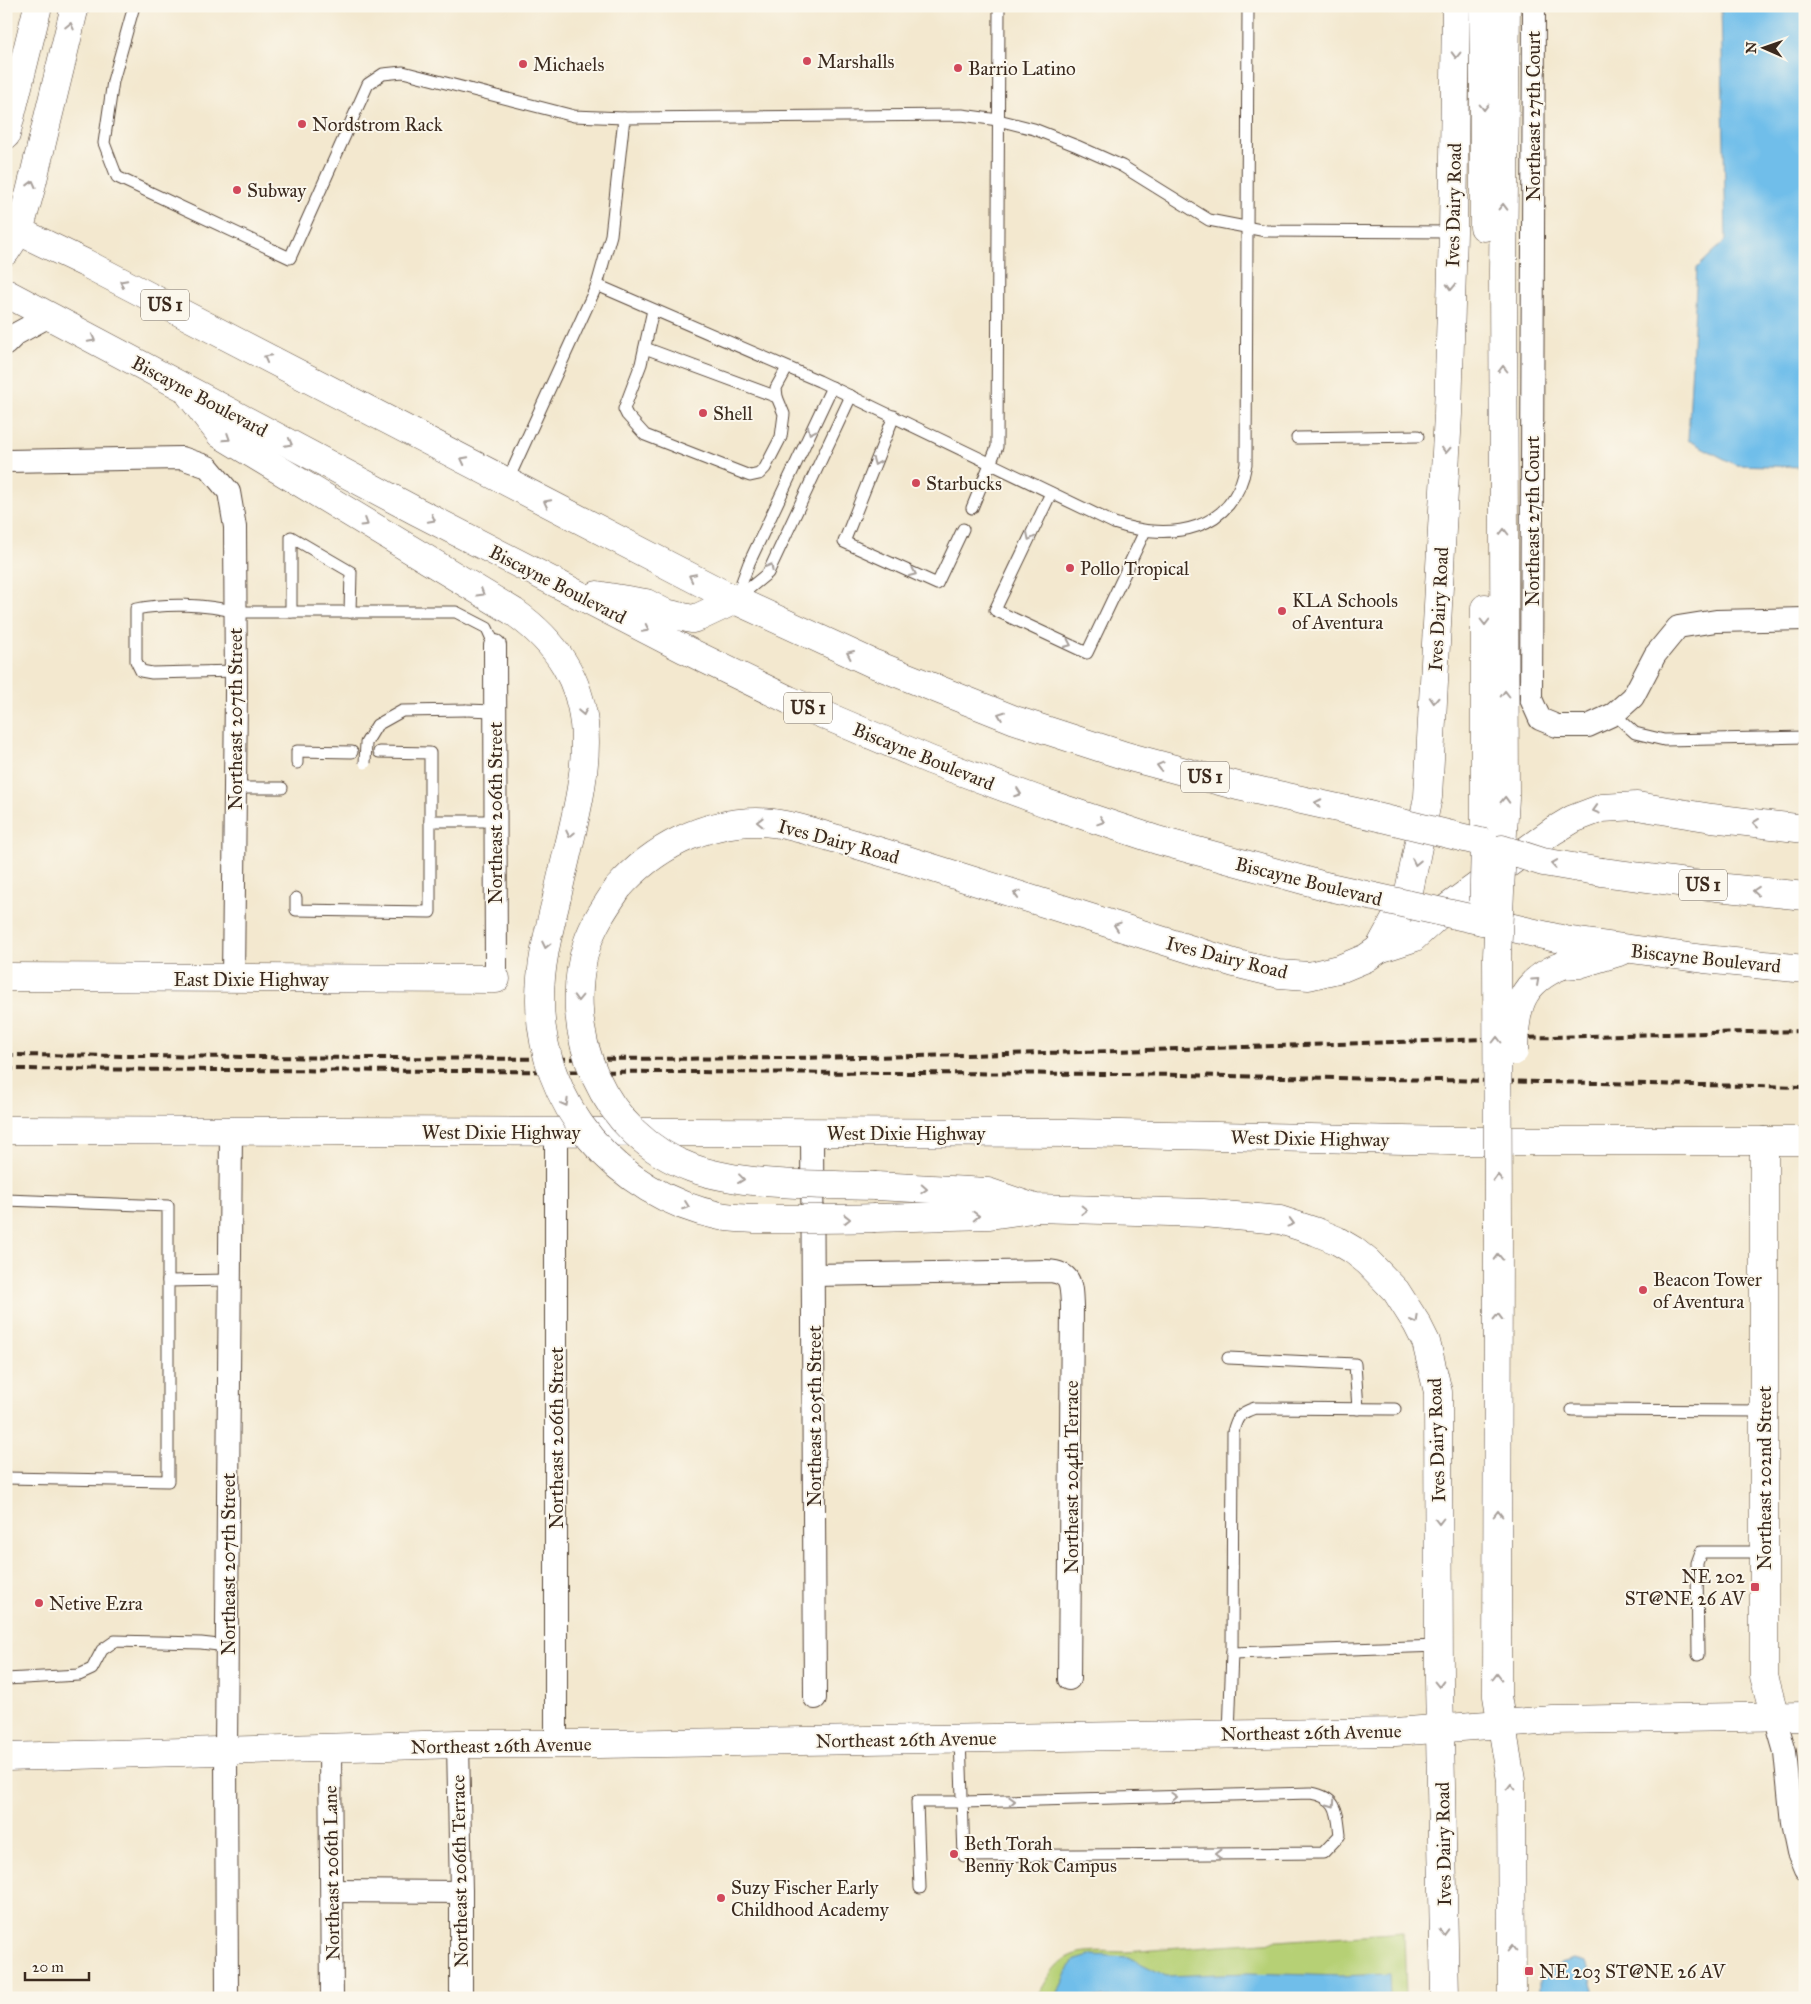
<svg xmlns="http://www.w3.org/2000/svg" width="1811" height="2004" viewBox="0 0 1811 2004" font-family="'IM FELL Great Primer',serif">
<rect width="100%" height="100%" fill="#fbf7ec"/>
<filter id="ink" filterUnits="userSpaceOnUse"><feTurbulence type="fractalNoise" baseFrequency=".02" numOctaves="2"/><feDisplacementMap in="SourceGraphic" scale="10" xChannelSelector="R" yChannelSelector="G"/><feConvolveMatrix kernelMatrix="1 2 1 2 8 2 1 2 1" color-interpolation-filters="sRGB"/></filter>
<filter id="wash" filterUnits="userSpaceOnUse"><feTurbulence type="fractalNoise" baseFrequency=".0096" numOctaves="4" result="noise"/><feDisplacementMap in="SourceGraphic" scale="20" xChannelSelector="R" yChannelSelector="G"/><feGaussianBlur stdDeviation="1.12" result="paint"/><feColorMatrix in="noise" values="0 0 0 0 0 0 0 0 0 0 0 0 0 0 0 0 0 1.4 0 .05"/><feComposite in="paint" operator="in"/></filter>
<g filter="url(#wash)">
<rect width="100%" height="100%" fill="#f3e8cf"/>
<path fill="#b6d075" stroke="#787d4a" d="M1404,1932L1406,1998H1036C1061,1949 1073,1950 1125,1952Z"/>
<g fill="#70beea" stroke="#567484">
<path d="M1721,6H1805V467L1736,465L1688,440L1697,268L1726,240Z"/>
<path d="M1093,1955L1128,1957L1166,1976L1248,1973L1341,1976L1389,1974L1390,1998H1055L1073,1961Z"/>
<path d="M1573,1959L1585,1962L1597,1998H1540V1980L1560,1963Z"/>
</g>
</g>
<g filter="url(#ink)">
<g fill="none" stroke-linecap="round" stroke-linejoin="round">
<defs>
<g id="lane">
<path d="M134,6L113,81L104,143L117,177L290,258L368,84L383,74L403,72L574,116L624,118L962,115L998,120L1034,129L1077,146L1122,166L1209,220L1266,231L1453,232"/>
<path d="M597,285L819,381L1114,523C1170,542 1235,532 1246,464L1248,6"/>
<path d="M653,310L641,364L624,409L627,415L645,435L750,476L759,474L765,468L781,437L784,414L777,397L776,388L787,368"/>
<path d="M645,348L777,397"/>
<path d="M894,416L844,542L937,584L963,529"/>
<path d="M1297,438L1418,436"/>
<path d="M507,482L597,285L611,235L624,118"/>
<path d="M1051,493L995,610L1087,653L1145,531"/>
<path d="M972,508L997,447L999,6"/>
<path d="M736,598L749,563L832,387"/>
<path d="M735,600L768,573L851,396"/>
<path d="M291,612V537L351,572L350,612"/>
<path d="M236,671L152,673L141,671L136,661V609C166,603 206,604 236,612H456L487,628L495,646"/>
<path d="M466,710L495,711"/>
<path d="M1614,714L1635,733L1664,740L1805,737"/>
<path d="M297,763V751L352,752"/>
<path d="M235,788H282"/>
<path d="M430,821H495"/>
<path d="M296,898V910L430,912V753L379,752"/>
<path d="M6,1200L168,1206V1281"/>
<path d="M1228,1358L1355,1364L1358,1409"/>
<path d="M1572,1410L1764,1411"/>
<path d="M6,1478L168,1481V1281L230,1280"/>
<path d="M1232,1653L1439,1646"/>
<path d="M1698,1655L1697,1563L1701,1552H1764"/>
<path d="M6,1679L79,1675L92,1669L102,1650L115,1641L201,1643L227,1646"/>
<path d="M1229,1733L1232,1653L1233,1432C1237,1416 1240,1413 1255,1408L1395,1409"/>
<path d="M920,1888L917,1802H963L1311,1793C1338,1798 1337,1811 1340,1835L1323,1853L964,1856L960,1738"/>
</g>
<g id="street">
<path d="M1534,6L1531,699L1540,719L1557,726H1588L1614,714L1633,697L1655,655L1678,627L1716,621L1805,619"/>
<path d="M6,344L16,334L49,316"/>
<path d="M6,461L182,458L208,467L229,492L235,527L236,692L233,979"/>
<path d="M495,646L496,979"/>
<path d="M812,1133L815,1698"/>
<path d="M813,1275L1047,1271C1072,1272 1071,1285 1072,1306L1069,1679"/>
<path d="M1775,1717L1785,1752L1792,1823L1798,1852L1805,1869"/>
<path d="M458,1744L461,1892V1998"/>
<path d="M556,1744V1132"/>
<path d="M330,1748L332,1998"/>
<path d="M332,1891L461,1892"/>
<path d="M227,1998L226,1750L231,1130"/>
</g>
<g id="secondary">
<path d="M1484,6V227"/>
<path d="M6,135L38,6"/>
<path d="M6,251L19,231L30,192L75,6"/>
<path d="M1485,842V608"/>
<path d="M1502,849L1505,798L1503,272L1506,6"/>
<path d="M1379,949L1408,896L1428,797L1448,414L1453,232L1456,6"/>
<path d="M6,977L496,979"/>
<path d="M6,1130L1072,1133L1451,1141H1805"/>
<path d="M1764,1141V1676L1775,1717"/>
<path d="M6,1757L458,1744H599L1395,1732L1553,1720L1805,1716"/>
</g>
<g id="primary">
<path d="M6,225L85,263L735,600L872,663L1015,720L1126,756L1238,786L1365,814"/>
<path d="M6,293L416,511L686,650L789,700L930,760L1046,803L1157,840L1325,886"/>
<path d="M190,395L220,434L514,612C623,689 580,789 557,897"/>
<path d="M597,595L646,603L665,613L692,619L699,617L735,600"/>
<path d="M1602,872L1717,887L1805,896"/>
<path d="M618,888C653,848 703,822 757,822C782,822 806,830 830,837C859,845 888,854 917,863C1023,896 1128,930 1234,963L1279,974L1309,976L1342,968L1366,958L1379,949L1413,938L1443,911L1553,831L1573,819L1602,808L1637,806L1712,818L1805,829"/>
<path d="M1483,921L1565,940L1704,959L1805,969"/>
<path d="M1563,965L1579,964L1622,951"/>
<path d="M876,1186L988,1192L1035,1208L1203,1213L1280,1220L1317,1232L1336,1240L1353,1250L1368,1262L1396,1291L1417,1324L1426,1342L1438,1392L1439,1680L1445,1998"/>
<path d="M875,1218L990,1215L1032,1209"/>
<path d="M1498,1227L1497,1696L1511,1780L1512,1998"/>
</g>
</defs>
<use href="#lane" stroke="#574639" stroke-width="13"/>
<use href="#street" stroke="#574639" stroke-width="24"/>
<use href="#secondary" stroke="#574639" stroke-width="29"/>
<use href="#primary" stroke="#574639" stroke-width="29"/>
<use href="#lane" stroke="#fff" stroke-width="11"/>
<use href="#street" stroke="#fff" stroke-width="22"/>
<use href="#secondary" stroke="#fff" stroke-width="28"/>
<use href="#primary" stroke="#fff" stroke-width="28"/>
<g stroke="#3b2a1e" stroke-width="4" stroke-dasharray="8 4" stroke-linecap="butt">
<path d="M6,1055C311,1057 615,1062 919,1056C1214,1050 1509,1036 1805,1031"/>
<path d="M6,1069L1125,1074L1805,1087"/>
</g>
<defs>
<path id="lane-bridge" d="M365,763L366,743L377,725L402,711L466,710"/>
<path id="secondary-bridge" d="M1483,921L1485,843"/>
<g id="primary-bridge">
<path d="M1365,814L1485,843"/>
<path d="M1325,886L1483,921"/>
<path d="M618,888C606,906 594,923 587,944C559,1032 603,1136 692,1168C745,1187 819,1184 876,1186"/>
<path d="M557,897C549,930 540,964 540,998C539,1104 617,1195 720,1216C742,1220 765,1219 788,1219C817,1219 846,1219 875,1218"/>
<path d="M1514,1051C1515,1009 1519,982 1563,965"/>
<path d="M1498,1227L1497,956L1502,849L1543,862L1602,872"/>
</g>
</defs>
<use href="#lane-bridge" stroke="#574639" stroke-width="13" stroke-linecap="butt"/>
<use href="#secondary-bridge" stroke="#574639" stroke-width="29" stroke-linecap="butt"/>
<use href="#primary-bridge" stroke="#574639" stroke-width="29" stroke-linecap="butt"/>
<use href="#lane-bridge" stroke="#fff" stroke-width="11"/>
<use href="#secondary-bridge" stroke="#fff" stroke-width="28"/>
<use href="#primary-bridge" stroke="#fff" stroke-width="28"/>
</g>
<defs><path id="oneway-chevron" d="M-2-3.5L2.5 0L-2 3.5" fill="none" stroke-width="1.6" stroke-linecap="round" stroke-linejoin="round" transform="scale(1.25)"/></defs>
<g stroke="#a79f9a">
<use href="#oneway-chevron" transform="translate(70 26) rotate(-77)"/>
<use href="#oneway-chevron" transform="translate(1456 55) rotate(91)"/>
<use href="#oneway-chevron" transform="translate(1484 107) rotate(90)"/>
<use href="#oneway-chevron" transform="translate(32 184) rotate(-76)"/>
<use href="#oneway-chevron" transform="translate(1503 207) rotate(-89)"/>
<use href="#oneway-chevron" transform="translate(123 283) rotate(-152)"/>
<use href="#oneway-chevron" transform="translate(1451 287) rotate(92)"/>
<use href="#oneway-chevron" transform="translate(92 339) rotate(28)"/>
<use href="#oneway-chevron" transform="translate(267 358) rotate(-152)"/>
<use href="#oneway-chevron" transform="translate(1503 369) rotate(-90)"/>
<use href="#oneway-chevron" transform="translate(811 431) rotate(115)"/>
<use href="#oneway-chevron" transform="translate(227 438) rotate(33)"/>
<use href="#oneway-chevron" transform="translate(289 443) rotate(28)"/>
<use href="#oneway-chevron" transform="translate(1446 450) rotate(93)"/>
<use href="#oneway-chevron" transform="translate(464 460) rotate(-153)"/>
<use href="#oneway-chevron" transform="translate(876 462) rotate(112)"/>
<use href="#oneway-chevron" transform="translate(547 503) rotate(-153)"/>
<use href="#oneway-chevron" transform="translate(432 519) rotate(27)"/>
<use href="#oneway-chevron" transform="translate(365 523) rotate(32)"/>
<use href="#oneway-chevron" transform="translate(1504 532) rotate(-90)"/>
<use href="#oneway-chevron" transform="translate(1030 537) rotate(116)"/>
<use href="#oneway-chevron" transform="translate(770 567) rotate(-61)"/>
<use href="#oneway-chevron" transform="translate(913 573) rotate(24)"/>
<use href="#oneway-chevron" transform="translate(692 577) rotate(-153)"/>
<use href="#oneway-chevron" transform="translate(481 593) rotate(31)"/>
<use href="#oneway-chevron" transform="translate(1485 622) rotate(90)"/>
<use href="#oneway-chevron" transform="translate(646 629) rotate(27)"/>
<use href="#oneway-chevron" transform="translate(1068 644) rotate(25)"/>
<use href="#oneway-chevron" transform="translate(850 654) rotate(-156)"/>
<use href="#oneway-chevron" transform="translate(1505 694) rotate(-90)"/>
<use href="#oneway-chevron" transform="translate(1434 700) rotate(93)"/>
<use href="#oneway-chevron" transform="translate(583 712) rotate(79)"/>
<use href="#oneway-chevron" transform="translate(1001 715) rotate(-159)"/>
<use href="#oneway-chevron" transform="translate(1160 766) rotate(-165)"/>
<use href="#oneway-chevron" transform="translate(1018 793) rotate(20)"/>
<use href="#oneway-chevron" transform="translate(1505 800) rotate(-88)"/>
<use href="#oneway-chevron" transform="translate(1318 803) rotate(-168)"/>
<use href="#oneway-chevron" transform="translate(1596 810) rotate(163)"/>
<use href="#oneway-chevron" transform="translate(1101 821) rotate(19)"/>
<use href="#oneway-chevron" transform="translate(760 822) rotate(-179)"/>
<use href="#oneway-chevron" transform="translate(1756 823) rotate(-173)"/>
<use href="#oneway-chevron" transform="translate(570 834) rotate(102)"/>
<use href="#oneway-chevron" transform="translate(1416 862) rotate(102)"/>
<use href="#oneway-chevron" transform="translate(1554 864) rotate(-171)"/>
<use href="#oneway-chevron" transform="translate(1756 891) rotate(-175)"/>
<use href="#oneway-chevron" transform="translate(1017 894) rotate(-163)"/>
<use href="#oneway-chevron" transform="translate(1117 926) rotate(-162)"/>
<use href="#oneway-chevron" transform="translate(546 945) rotate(102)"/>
<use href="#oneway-chevron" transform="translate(1536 981) rotate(-42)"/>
<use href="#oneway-chevron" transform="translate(578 998) rotate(92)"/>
<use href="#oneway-chevron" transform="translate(1497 1040) rotate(-90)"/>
<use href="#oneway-chevron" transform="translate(565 1103) rotate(61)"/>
<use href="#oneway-chevron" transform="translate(1498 1178) rotate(-91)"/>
<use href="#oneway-chevron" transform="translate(741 1179) rotate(7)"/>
<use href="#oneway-chevron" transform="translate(924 1189) rotate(3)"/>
<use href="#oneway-chevron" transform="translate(686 1206) rotate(20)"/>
<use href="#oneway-chevron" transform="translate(1084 1210) rotate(1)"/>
<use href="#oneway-chevron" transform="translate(976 1216) rotate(-2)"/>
<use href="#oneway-chevron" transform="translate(847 1219)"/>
<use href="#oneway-chevron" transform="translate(1291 1223) rotate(15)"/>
<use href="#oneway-chevron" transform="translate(1498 1257) rotate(-91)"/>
<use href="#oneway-chevron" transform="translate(1498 1317) rotate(-89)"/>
<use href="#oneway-chevron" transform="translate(1415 1320) rotate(61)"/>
<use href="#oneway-chevron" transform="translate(1498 1514) rotate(-90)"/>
<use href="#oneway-chevron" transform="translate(1439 1521) rotate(90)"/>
<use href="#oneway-chevron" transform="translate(1497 1677) rotate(-90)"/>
<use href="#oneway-chevron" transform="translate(1439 1684) rotate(89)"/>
<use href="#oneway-chevron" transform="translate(1511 1787) rotate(-90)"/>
<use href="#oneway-chevron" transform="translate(1174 1797) rotate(-2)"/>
<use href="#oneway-chevron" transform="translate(1012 1801) rotate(-2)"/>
<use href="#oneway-chevron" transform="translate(1332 1804) rotate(55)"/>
<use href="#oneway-chevron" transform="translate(1218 1854) rotate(180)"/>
<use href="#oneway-chevron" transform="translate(1444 1932) rotate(89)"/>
<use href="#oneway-chevron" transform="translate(1512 1949) rotate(-90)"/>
</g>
</g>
<g fill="#d1495b" stroke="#fbf7ec" stroke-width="2">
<circle cx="807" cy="61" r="5"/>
<circle cx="523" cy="64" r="5"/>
<circle cx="958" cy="68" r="5"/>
<circle cx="302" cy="124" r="5"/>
<circle cx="237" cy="190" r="5"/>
<circle cx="703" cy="413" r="5"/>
<circle cx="916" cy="483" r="5"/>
<circle cx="1070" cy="568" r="5"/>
<circle cx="1282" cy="611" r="5"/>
<circle cx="1643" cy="1290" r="5"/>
<rect x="1750" y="1582" width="10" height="10" rx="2.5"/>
<circle cx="39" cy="1603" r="5"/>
<circle cx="954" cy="1854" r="5"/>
<circle cx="721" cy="1898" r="5"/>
<rect x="1524" y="1966" width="10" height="10" rx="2.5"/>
</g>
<g text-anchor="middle" stroke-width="4" stroke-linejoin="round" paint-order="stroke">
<g fill="#fbf7ec" stroke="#75685c" stroke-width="1">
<rect x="141" y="289.5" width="48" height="31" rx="4"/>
<rect x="784" y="692.5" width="48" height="31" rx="4"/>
<rect x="1181" y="761.5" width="48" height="31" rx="4"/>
<rect x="1679" y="869.5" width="48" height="31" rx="4"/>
</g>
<g font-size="18" font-weight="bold" fill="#3b2a1e">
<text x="165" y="311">US 1</text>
<text x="808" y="714">US 1</text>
<text x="1205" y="783">US 1</text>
<text x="1703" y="891">US 1</text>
</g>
<g font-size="19" fill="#3b2a1e" stroke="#fbf7ec" text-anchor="start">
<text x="817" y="68">Marshalls</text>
<text x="533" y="71">Michaels</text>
<text x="968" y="75">Barrio Latino</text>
<text x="312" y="131">Nordstrom Rack</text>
<text x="247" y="197">Subway</text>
<text x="713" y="420">Shell</text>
<text x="926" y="490">Starbucks</text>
<text x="1080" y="575">Pollo Tropical</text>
<text x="1292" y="607">KLA Schools<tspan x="1292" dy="22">of Aventura</tspan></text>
<text x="1653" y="1286">Beacon Tower<tspan x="1653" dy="22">of Aventura</tspan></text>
<text x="1745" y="1583" text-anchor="end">NE 202<tspan x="1745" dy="22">ST@NE 26 AV</tspan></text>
<text x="49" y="1610">Netive Ezra</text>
<text x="964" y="1850">Beth Torah<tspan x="964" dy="22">Benny Rok Campus</tspan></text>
<text x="731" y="1894">Suzy Fischer Early<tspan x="731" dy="22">Childhood Academy</tspan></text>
<text x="1539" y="1978">NE 203 ST@NE 26 AV</text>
</g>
<g font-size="19" fill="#3b2a1e" stroke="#fbf7ec">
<text transform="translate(1533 116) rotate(-90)" y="7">Northeast 27th Court</text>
<text transform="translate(1453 205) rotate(-89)" y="7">Ives Dairy Road</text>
<text transform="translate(200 396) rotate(28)" y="7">Biscayne Boulevard</text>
<text transform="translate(1532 521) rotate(-90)" y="7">Northeast 27th Court</text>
<text transform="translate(558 584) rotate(27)" y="7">Biscayne Boulevard</text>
<text transform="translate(1438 609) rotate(-87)" y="7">Ives Dairy Road</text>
<text transform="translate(235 719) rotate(-90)" y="7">Northeast 207th Street</text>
<text transform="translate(924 756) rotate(22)" y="7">Biscayne Boulevard</text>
<text transform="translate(495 813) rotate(-90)" y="7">Northeast 206th Street</text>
<text transform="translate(839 841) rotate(15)" y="7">Ives Dairy Road</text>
<text transform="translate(1309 881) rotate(14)" y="7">Biscayne Boulevard</text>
<text transform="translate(1227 957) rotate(14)" y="7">Ives Dairy Road</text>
<text transform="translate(1706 958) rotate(6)" y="7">Biscayne Boulevard</text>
<text x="251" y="986">East Dixie Highway</text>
<text x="501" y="1139">West Dixie Highway</text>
<text x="906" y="1140">West Dixie Highway</text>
<text transform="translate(1310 1138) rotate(1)" y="7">West Dixie Highway</text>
<text transform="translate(814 1416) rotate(-90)" y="7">Northeast 205th Street</text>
<text transform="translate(556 1438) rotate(-90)" y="7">Northeast 206th Street</text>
<text transform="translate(1436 1440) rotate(-92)" y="7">Ives Dairy Road</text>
<text transform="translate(1071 1477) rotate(-90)" y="7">Northeast 204th Terrace</text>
<text transform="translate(1764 1478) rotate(-90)" y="7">Northeast 202nd Street</text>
<text transform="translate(228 1564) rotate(-90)" y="7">Northeast 207th Street</text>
<text transform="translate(1311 1732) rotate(-1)" y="7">Northeast 26th Avenue</text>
<text transform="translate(906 1739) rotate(-1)" y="7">Northeast 26th Avenue</text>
<text transform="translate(501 1745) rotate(-1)" y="7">Northeast 26th Avenue</text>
<text transform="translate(1443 1844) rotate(-91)" y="7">Ives Dairy Road</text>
<text transform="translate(459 1871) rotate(-91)" y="7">Northeast 206th Terrace</text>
<text transform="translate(331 1873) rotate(-91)" y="7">Northeast 206th Lane</text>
</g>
</g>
<rect width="1811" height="2004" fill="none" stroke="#fbf7ec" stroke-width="25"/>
<g transform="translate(1764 48) rotate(272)" stroke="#fbf7ec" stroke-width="4" paint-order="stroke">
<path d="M0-4L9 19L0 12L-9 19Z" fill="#3b2a1e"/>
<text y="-8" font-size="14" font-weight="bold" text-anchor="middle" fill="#3b2a1e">N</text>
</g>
<path d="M25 1972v8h64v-8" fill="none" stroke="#3b2a1e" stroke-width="2.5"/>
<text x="32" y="1972" font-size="15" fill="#3b2a1e" stroke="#fbf7ec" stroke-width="4" paint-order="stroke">20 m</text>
</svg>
